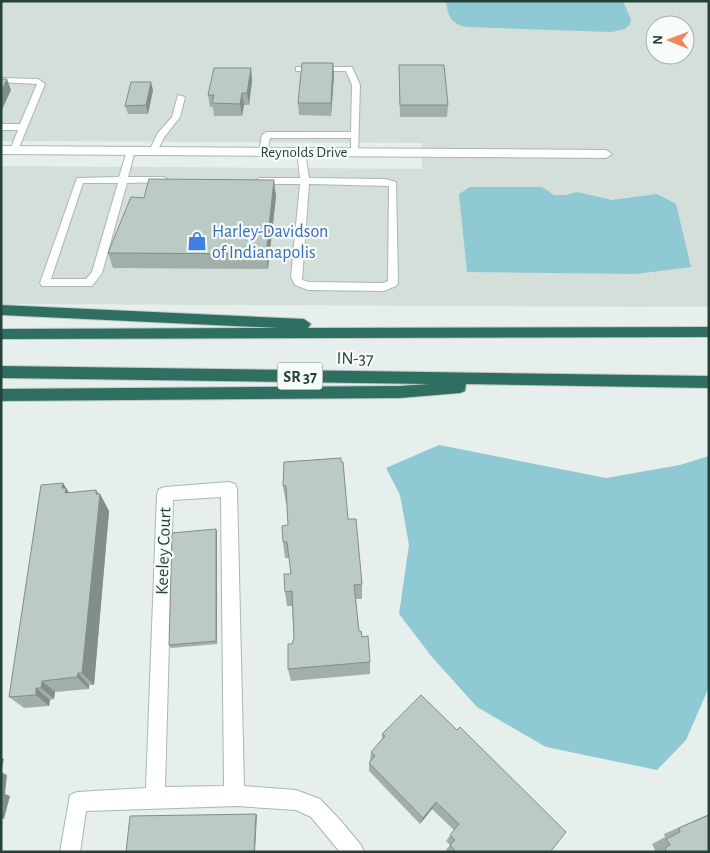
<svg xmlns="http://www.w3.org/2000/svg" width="710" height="853" viewBox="0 0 710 853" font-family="'Alegreya Sans',sans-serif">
<rect width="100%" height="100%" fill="#e6efeb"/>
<path fill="#d4dfda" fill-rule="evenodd" d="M1,1H709V307L1,304V166L422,169V143L1,141ZM655,25H685V55H655Z"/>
<g fill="#8ec9d4">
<path d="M446,1H623L631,20L630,24L625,29L612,32L467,27C451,24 448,17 446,1Z"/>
<path d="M470,187H542L554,195H566L577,192L612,200L657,194L676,204L691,267L636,274L467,272L459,194Z"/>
<path d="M439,445L606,478L680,465L709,456V687L686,740L657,770L546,747L477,707L432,657L399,614L409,545L400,495L386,468Z"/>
</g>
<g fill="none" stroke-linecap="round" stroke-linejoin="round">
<defs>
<g id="lane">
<path d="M296,67H352L360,85L358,155L355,156L351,153V138H270L267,152L266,154H260L259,152L262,135L266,132H351L352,85L346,71H296Z"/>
<path d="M1,78L38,79L45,84L18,150L14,153L10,150L18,130H1V124H20L37,84L1,82Z"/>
<path d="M178,95L185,97L180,117L165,136L156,153H150L149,151L158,133L172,117Z"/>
<path d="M131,148L135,151L128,177H163L166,178V182L127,183L102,273L92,286H42L40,283L77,178L119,177L127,151ZM83,183H118L92,272L86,279H51Z"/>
<path d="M301,149L305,152L309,178L385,179L396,182L398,283L396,286L384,291L308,290L295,285L291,277L300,184H259L255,181L259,178H300L297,152ZM309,184L389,186L388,281L383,283L309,282L302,280Z"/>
</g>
<g id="street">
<path d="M1,146L606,150L612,154L606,158L1,154Z"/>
<path d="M229,482L235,484L237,489L244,786L296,790L320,799L341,821L361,845L364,852H340L311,817L296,810L237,806L86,811L80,852H60L70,795L77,792L146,788L157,494L159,489L165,487ZM221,497L224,786L165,787L173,500Z"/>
</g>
<g id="highway">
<path d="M1,305L304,319L311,324L308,328L709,327V337L1,339V329L278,328L1,315Z"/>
<path d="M1,366L709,376V388L466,384L465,391L460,393L400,398L1,401V389L400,386L429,384L1,378Z"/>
</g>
</defs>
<use href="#lane" stroke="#a8b8b2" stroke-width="2"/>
<use href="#street" stroke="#a8b8b2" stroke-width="2"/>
<use href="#highway" stroke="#c2cac8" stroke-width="2"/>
<use href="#lane" fill="#fff" fill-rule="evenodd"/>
<use href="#street" fill="#fff" fill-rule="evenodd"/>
<use href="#highway" fill="#2f6f62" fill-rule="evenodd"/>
</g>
<g fill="#a1aea9">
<path d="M333,63L334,75L331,116L299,115L298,103Z"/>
<path d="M399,65L448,105L447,117H400L399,77Z"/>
<path d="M251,68L252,81L249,105H244L242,116H214L213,107H210L208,95Z"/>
<path d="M153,90L148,114H128L125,106Z"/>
<path d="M276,196L268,269L113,268L108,253L144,198Z"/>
<path d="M284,462L348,519L362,584V599H356L359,631L362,637L370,662V674L291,681L288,669L294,638L292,606H287L285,592L291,574L289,558H285L283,542L288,525L287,503H286L283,486Z"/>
<path d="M63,483L69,493L96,490L98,494H100L109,511L94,685H89V689L55,692L54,699L50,700L49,706L24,708L9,697Z"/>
<path d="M216,529L217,532V644L171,648L169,645Z"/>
<path d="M382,734L551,851L552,852H447L446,850L450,845L446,841L454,830L432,809L420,824L369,771V763L370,761L371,752L382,739Z"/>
<path d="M709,814V852H652L655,850L652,844L665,837L664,834Z"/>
</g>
<g fill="#838d89">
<path d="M333,63L334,75L331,116V103Z"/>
<path d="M251,68L252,81L249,105L247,93Z"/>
<path d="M7,79L11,90L1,112V91Z"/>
<path d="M151,82L153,90L148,114L146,105Z"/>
<path d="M242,93L244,105L242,116L240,104Z"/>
<path d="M274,180L276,196L268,269L266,254Z"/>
<path d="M63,483L66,488L77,505L62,488Z"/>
<path d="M96,490L100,496V494L109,511L94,685L82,673Z"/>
<path d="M216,529L217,532V644L216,641Z"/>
<path d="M78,673L89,685V689L77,677Z"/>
<path d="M42,681L55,692L54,699L41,688Z"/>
<path d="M36,688L50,700L49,706L36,695Z"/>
<path d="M1,758L4,759L1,771Z"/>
<path d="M1,772L7,775L5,794L10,796L4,819L1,818Z"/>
<path d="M436,802L432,809L420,824L423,818Z"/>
<path d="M256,814L257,815L255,852H254Z"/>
</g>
<g fill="#bbcac4" stroke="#838d89">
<path d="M302,63H333L331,103H298Z"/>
<path d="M399,65H444L448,105H400Z"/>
<path d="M214,68H251L247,93H242L240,104L212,103L214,95H208Z"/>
<path d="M1,79H7L1,91Z"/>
<path d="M131,82H151L146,105L125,106Z"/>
<path d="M149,179L274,180L266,254L108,253L131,197L144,198Z"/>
<path d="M341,458V462H343L348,519H356L362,584L354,585L359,631H361L362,637L368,636L370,662L288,669V644H292L294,638L292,591L285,592L284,574H291L287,542H283L282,526L288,525L286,486H283L284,462Z"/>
<path d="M63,483L62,488H66L65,493L96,490V494H100L82,673H78L77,677L42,681L41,688H36V695L9,697L41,485Z"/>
<path d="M216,529V641L169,645L172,533Z"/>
<path d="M421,695L457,730L460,727L566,832L551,851L552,852H456L450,845L455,840L450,835L459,824L436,802L423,818L369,763L375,756L371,752L385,736L382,734Z"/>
<path d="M256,814L254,852H126L130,816Z"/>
<path d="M709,815V852H667L665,848L670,845L666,839L680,832L679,828Z"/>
</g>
<defs>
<symbol id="shop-bare" viewBox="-9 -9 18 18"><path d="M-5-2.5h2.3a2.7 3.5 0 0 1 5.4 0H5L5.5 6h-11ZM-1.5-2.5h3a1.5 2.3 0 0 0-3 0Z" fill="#3f7fe0" stroke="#f7fbf9" stroke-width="2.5" paint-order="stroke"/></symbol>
</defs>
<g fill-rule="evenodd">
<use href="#shop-bare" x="183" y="227" width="28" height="28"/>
</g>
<g text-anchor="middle" stroke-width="4.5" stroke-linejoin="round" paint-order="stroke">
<g font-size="15" fill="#24423a" stroke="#f7fbf9">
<text x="304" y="157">Reynolds Drive</text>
</g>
<rect fill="#f7fbf9" stroke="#637a73" stroke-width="1" x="277.5" y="362.5" width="45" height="27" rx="4"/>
<g font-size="16" font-weight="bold" fill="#24423a">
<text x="300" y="382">SR 37</text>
</g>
<g font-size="18" fill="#366cbe" stroke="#f7fbf9" text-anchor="start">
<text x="212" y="237">Harley-Davidson<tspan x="212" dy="21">of Indianapolis</tspan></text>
</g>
<g font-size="18" fill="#24423a" stroke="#f7fbf9">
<text transform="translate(355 358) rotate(1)" y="6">IN-37</text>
<text transform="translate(163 551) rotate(-88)" y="6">Keeley Court</text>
</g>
</g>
<rect width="710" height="853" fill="none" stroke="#24423a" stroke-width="5"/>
<g transform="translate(670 40) rotate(271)"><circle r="24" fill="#f7fbf9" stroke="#a3b1ad"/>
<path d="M0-4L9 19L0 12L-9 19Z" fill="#f4845f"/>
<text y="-8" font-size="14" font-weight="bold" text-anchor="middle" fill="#24423a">N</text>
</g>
</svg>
